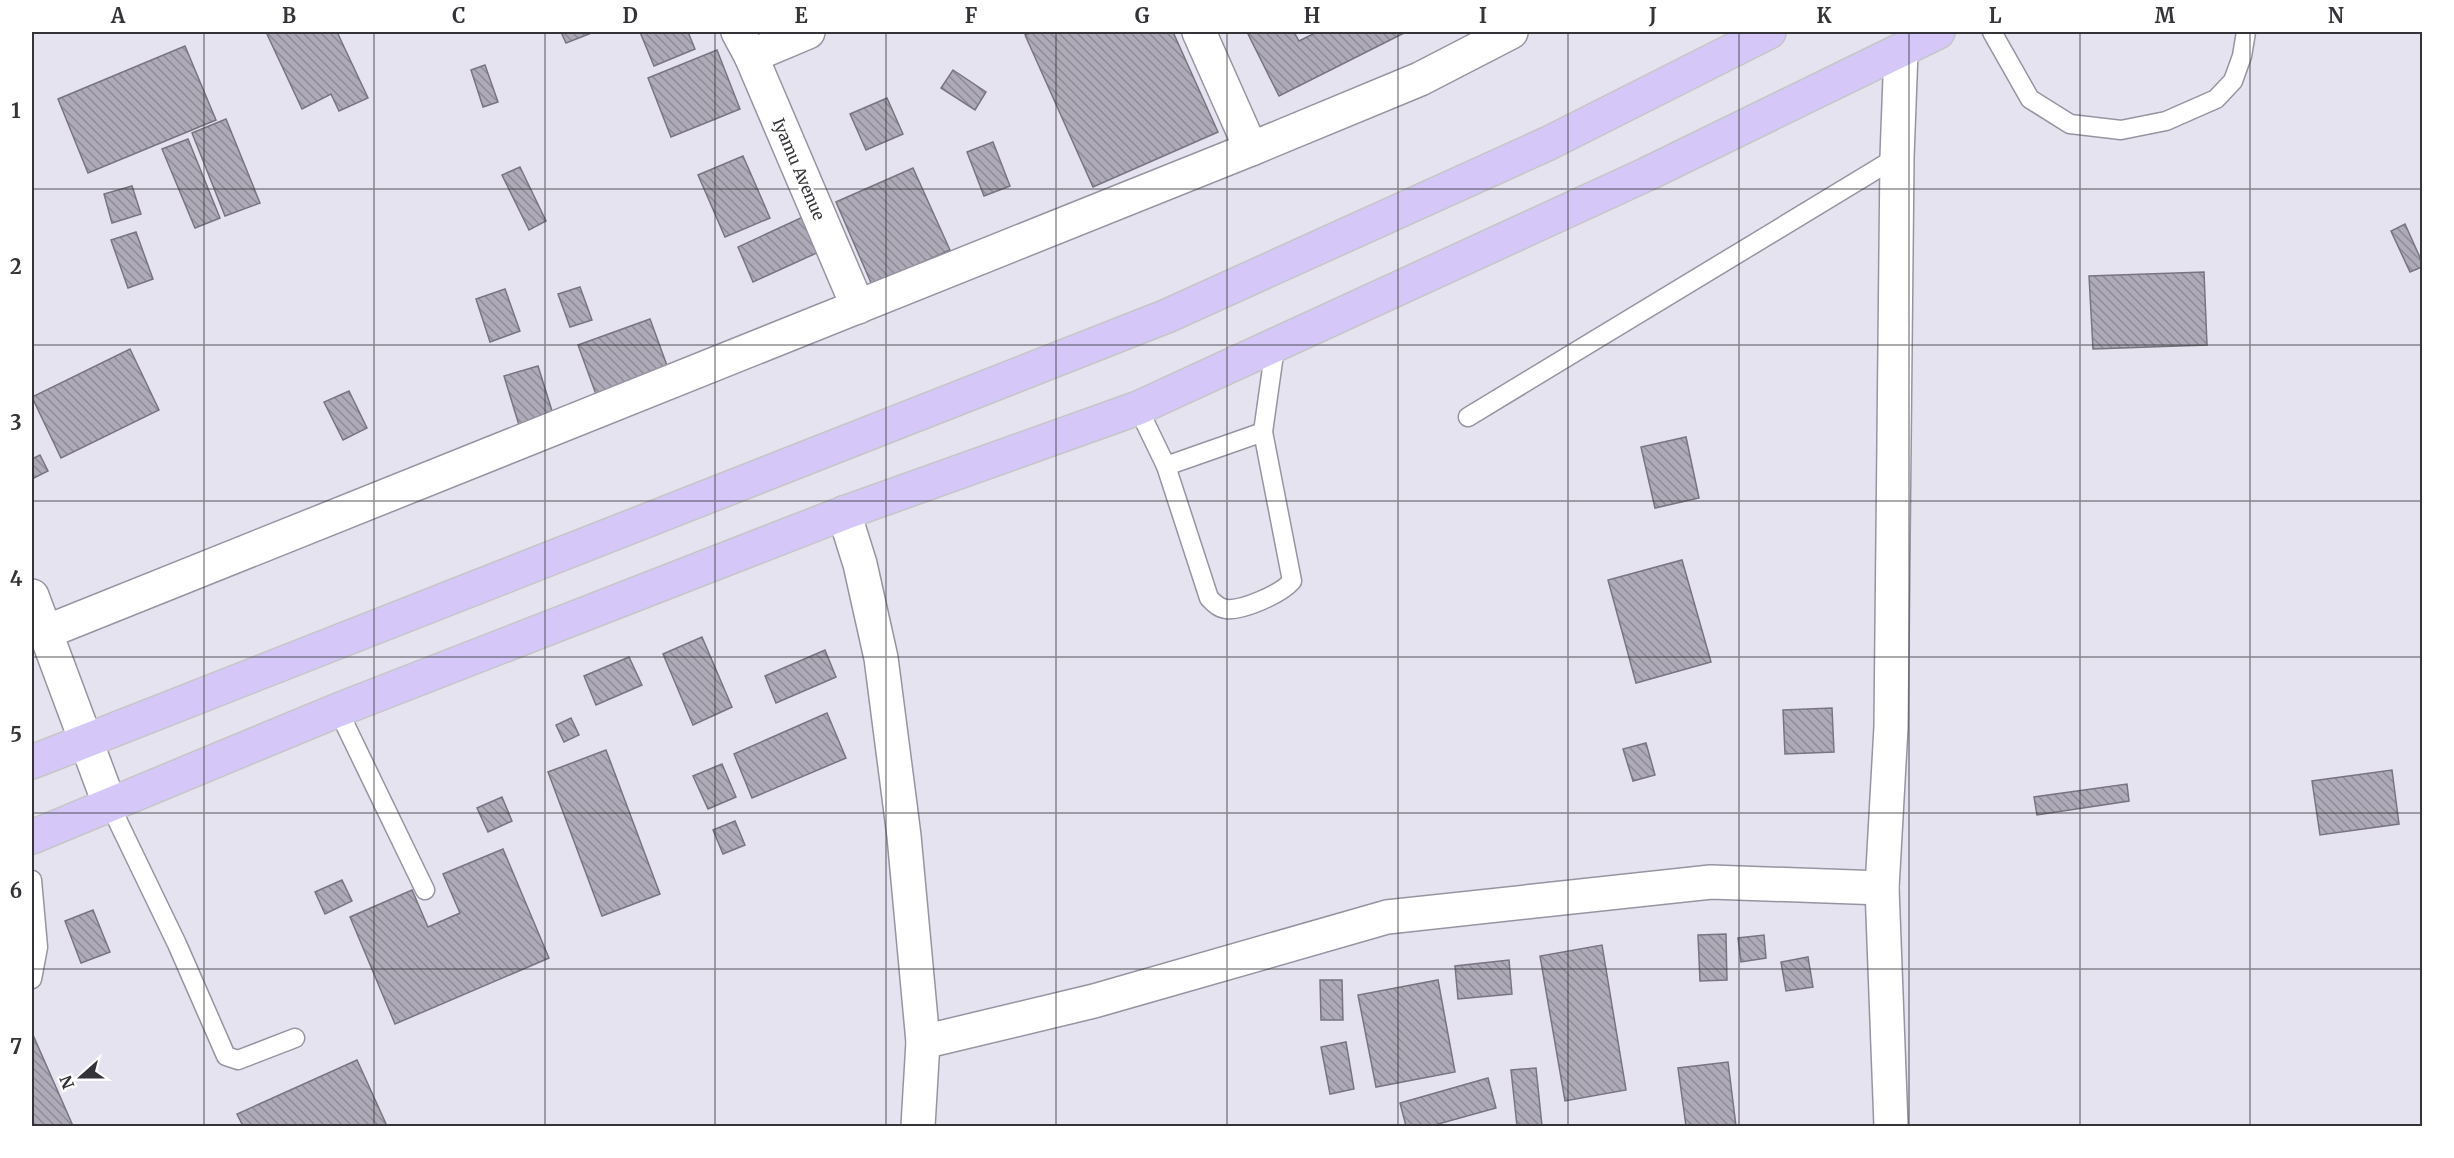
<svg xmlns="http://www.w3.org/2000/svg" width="2454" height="1158" viewBox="0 0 2454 1158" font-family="Merriweather,serif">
<defs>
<pattern id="building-back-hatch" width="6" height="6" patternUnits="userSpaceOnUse" patternTransform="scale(1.5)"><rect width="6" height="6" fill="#aeaab8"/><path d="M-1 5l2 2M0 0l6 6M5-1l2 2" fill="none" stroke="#8e8b97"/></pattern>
</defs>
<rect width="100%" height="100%" fill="#e6e3f1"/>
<g fill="url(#building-back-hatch)" stroke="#787581" stroke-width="1.5">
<path d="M266,32H337L368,98L339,111L331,94L302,109Z"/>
<path d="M561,32H594L566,43Z"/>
<path d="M640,32H688L695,49L654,66Z"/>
<path d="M1032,32H1173L1218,132L1093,187L1025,35Z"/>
<path d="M1247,32H1294L1299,41L1317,32H1406L1279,96Z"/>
<path d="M185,46L216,120L88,173L58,99Z"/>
<path d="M717,50L740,109L671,137L648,78Z"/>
<path d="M485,65L498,102L483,107L471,70Z"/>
<path d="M953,70L986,92L975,110L941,88Z"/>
<path d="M887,98L903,134L866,150L850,114Z"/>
<path d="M226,119L260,203L225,216L192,133Z"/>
<path d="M188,139L220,218L195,228L162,149Z"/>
<path d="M993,142L1010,186L984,196L967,152Z"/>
<path d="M743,156L770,218L725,237L698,175Z"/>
<path d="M520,167L546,221L529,230L502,175Z"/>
<path d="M913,168L950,250L872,285L836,202Z"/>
<path d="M132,186L141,214L112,223L104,194Z"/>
<path d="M805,216L821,251L753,282L738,247Z"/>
<path d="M2405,224L2422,262V267L2410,272L2391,231Z"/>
<path d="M136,232L153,279L128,288L111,240Z"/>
<path d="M2204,272L2207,345L2093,349L2089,276Z"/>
<path d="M580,287L592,320L570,327L558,294Z"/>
<path d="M505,289L520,331L490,342L476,299Z"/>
<path d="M650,319L669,371L597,397L578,345Z"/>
<path d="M130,349L159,410L61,458L32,397Z"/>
<path d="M538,366L553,414L519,425L504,376Z"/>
<path d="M349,391L367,428L343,440L324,402Z"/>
<path d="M1686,437L1699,498L1655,508L1641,447Z"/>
<path d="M40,455L48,471L32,479V459Z"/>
<path d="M1682,560L1711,662L1636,683L1608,580Z"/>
<path d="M702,637L732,707L693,725L663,654Z"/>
<path d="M825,650L836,677L776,703L765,676Z"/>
<path d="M629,657L642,685L596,705L584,676Z"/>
<path d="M1832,708L1834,752L1785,754L1783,710Z"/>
<path d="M827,713L846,758L752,798L734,754Z"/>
<path d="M571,718L579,735L564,742L556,725Z"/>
<path d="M1646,743L1655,775L1633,781L1623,749Z"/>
<path d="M606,750L660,894L602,916L548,772Z"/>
<path d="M722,764L736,797L708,809L693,776Z"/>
<path d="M2392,770L2399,824L2320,835L2312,781Z"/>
<path d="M2127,784L2129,801L2037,815L2034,797Z"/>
<path d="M502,797L512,821L488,832L477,808Z"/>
<path d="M735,821L745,845L723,854L713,830Z"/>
<path d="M503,849L549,958L395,1024L350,917L412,890L428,927L460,913L443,874Z"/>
<path d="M342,880L352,901L325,914L315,892Z"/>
<path d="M93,910L110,952L81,963L65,921Z"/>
<path d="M1726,934L1727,980L1700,981L1698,935Z"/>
<path d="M1764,935L1766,958L1741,962L1738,938Z"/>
<path d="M1602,945L1626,1090L1565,1101L1540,956Z"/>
<path d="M1808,957L1813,987L1786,991L1781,962Z"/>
<path d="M1509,960L1512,994L1458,999L1455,966Z"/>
<path d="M1320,980H1342L1343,1020H1321Z"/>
<path d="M1438,980L1455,1072L1376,1087L1358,995Z"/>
<path d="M32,1035H33L73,1126H32Z"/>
<path d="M1346,1042L1354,1089L1330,1094L1321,1047Z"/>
<path d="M357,1060L387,1126H243L237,1114Z"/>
<path d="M1728,1062L1736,1126H1686L1678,1068Z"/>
<path d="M1536,1068L1542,1126H1517L1511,1070Z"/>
<path d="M1488,1078L1496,1108L1431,1126H1406L1400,1103Z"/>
</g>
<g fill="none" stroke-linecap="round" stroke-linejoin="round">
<defs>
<g id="lane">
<path d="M1992,32L2030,99L2070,124L2121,130L2166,121L2216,99L2233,81L2242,56L2246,32"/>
<path d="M1138,408L1166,466L1263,432L1275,347"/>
<path d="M1468,417L1897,157"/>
<path d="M1166,466L1209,598C1214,603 1218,608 1226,609C1242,611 1281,594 1292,581L1263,432"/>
<path d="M338,710L425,890"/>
<path d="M109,803L177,944L226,1056L238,1060L295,1038"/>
<path d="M32,880L38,947L32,979"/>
</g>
<g id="street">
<path d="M738,32L751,56L858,307"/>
<path d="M1199,32L1251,149L1420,79L1511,32"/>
<path d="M751,56L808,32"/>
<path d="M844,513L860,564L881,658L904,836L923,1042L918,1126"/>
<path d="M32,596L109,803"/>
<path d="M46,632L1251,149"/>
<path d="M923,1042L1094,1001L1387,917L1711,882L1882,888"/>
<path d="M1891,1126L1882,888L1891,727L1897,157L1901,51"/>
</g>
<g id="highway">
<path d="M32,762L1167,316L1549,143L1769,32"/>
<path d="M32,837L338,710L844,513L1138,408L1647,174L1938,32"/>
</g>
</defs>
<use href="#lane" stroke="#9794a1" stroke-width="21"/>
<use href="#street" stroke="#9794a1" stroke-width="36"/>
<use href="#highway" stroke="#c6c6c7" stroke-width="36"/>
<use href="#lane" stroke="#fff" stroke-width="18"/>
<use href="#street" stroke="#fff" stroke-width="33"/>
<use href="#highway" stroke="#d5c8f9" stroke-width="33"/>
</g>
<path fill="none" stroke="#343338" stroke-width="1.5" stroke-opacity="0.55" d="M204,32V1126M374,32V1126M545,32V1126M715,32V1126M886,32V1126M1056,32V1126M1227,32V1126M1398,32V1126M1568,32V1126M1739,32V1126M1909,32V1126M2080,32V1126M2250,32V1126M32,189H2422M32,345H2422M32,501H2422M32,657H2422M32,813H2422M32,969H2422"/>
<g text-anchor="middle" stroke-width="6" stroke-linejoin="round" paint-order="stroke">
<g font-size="16" fill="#343338" stroke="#fff">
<text transform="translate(799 169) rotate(67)" y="6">Iyamu Avenue</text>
</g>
</g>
<rect width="2454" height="1158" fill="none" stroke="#ffffff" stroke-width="66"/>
<g transform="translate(81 1077) rotate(249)" stroke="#ffffff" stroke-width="4.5" paint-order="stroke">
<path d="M0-4.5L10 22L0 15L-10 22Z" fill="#343338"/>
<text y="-9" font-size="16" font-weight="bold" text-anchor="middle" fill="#343338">N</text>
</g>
<rect x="33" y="33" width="2388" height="1092" fill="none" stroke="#343338" stroke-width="2"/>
<g font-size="20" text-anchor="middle" font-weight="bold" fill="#343338">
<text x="118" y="23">A</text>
<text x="289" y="23">B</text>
<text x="459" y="23">C</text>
<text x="630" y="23">D</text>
<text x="801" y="23">E</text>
<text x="971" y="23">F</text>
<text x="1142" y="23">G</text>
<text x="1312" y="23">H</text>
<text x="1483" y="23">I</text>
<text x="1653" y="23">J</text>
<text x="1824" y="23">K</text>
<text x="1995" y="23">L</text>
<text x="2165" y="23">M</text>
<text x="2336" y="23">N</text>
<text x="16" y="118">1</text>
<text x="16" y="274">2</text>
<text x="16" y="430">3</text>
<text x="16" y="586">4</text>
<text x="16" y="742">5</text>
<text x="16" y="898">6</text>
<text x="16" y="1054">7</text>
</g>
</svg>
